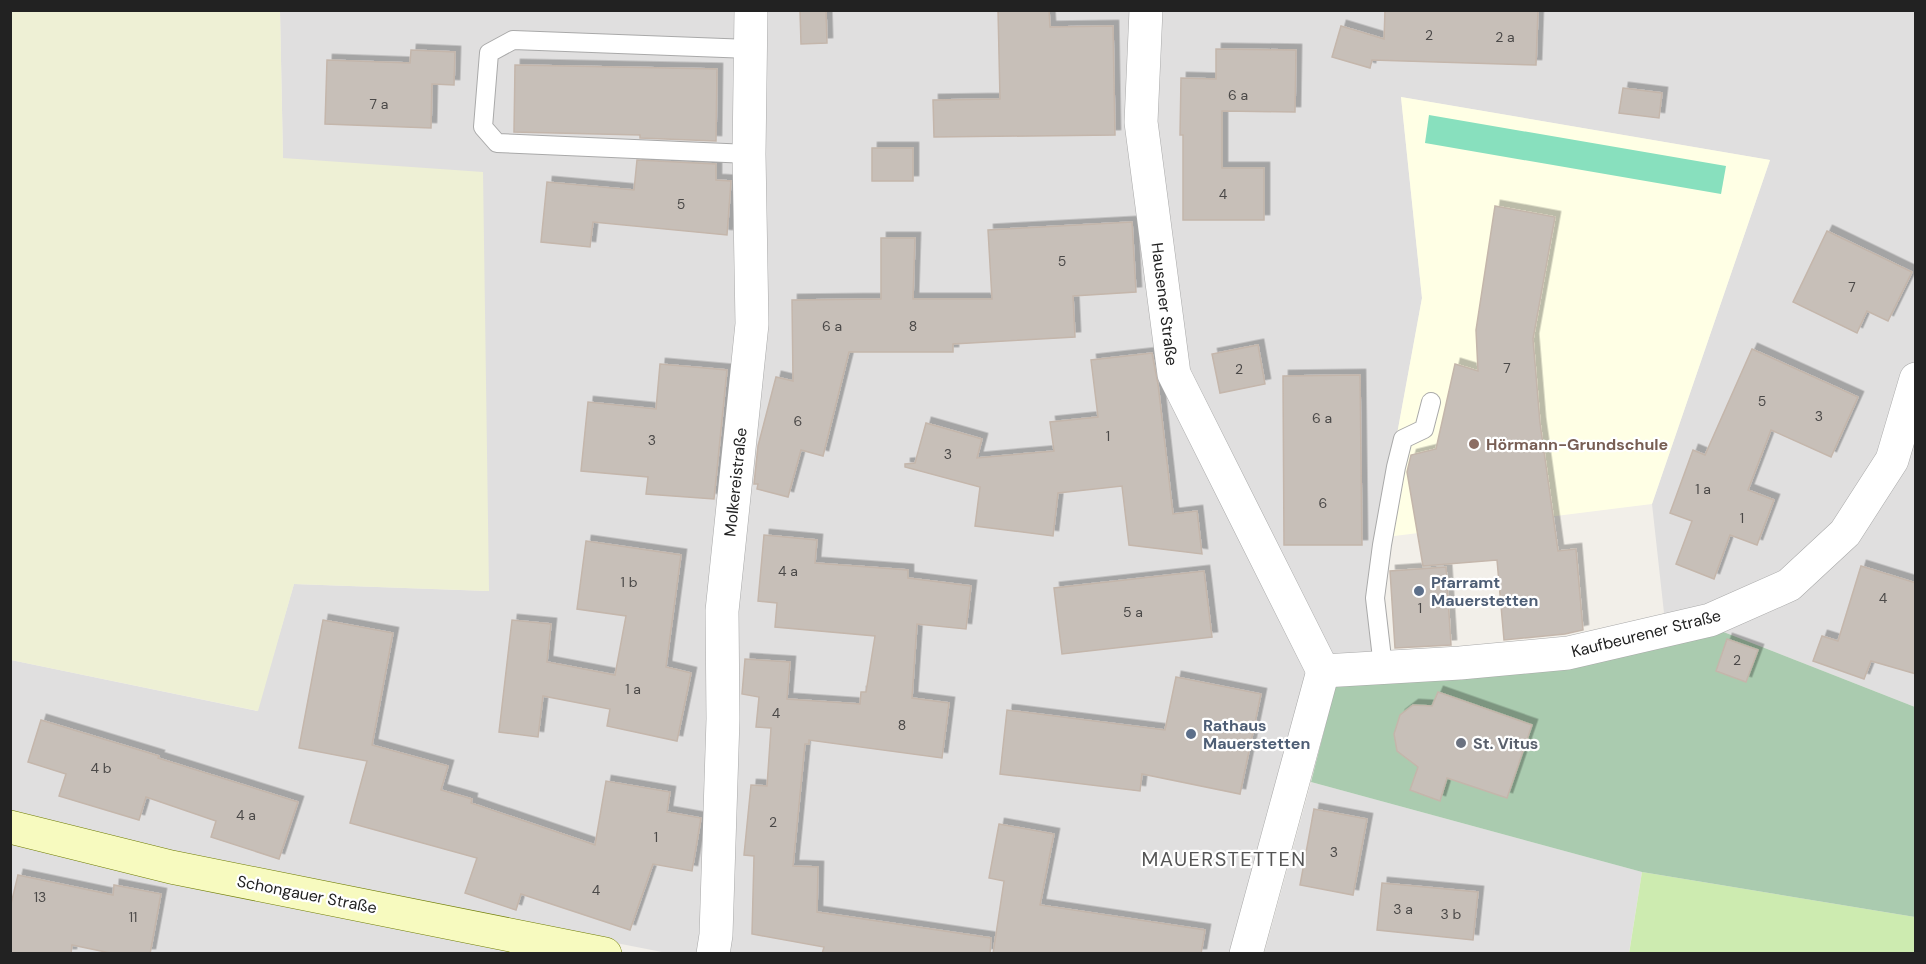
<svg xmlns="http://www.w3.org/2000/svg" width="1926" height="964" viewBox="0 0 1926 964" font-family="'DM Sans',sans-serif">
<defs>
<filter id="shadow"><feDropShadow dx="5.5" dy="-5.5" stdDeviation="0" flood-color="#0004"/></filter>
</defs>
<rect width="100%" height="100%" fill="#f2efe9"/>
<g fill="#e0dfdf">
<path d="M280,11H1915V707L1721,631L1665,622L1652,504L1770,160L1401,97L1422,298L1378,538L1376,662L1312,669L1232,953H667L417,904L175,852L11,814V660L257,711L294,584L488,591L283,158Z"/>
<path d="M1311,782L1642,872L1629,953L1264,954Z"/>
<path d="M10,837L563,953H11Z"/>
</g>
<path fill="#ffffe5" d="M1401,97L1770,160L1652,504L1378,538L1422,298Z"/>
<path fill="#eef0d5" d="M11,10L280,11L283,158L483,172L489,591L294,584L258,711L11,660Z"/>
<path fill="#cdebb0" d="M1642,872L1915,917V953L1629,954Z"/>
<path fill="#aacbaf" d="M1721,631L1915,707V917L1642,872L1311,782L1338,676Z"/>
<path fill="#88e0be" d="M1429,115L1726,166L1721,194L1425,143Z"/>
<g fill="#c7bfb8" stroke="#c4b6ab" stroke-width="1.5" filter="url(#shadow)">
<path d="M800,10H826L827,43L801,44Z"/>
<path d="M998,10H1049L1050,27L1113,26L1115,135L934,137L933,100L1000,99Z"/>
<path d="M1385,10H1538L1536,65L1372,60L1370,68L1332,57L1341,26L1384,39Z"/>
<path d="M1216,49L1296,50L1295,112L1222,111V168H1264V220H1183V135H1180L1181,78L1216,79Z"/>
<path d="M411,50L455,52L454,85L432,84L431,128L325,124L327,60L410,63Z"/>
<path d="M515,65L717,69L716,141L640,138V135L514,132Z"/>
<path d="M1623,88L1662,93L1659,118L1619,113Z"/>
<rect x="872" y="148" width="41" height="33"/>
<path d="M637,160L716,164V180L731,181L727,235L593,222L590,247L541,242L547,182L634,190Z"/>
<path d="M1495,206L1555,217L1533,339L1540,423L1558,551L1576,549L1583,630L1565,634L1504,640L1497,560L1423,566L1407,472L1411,455L1436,449L1455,364L1478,371L1476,330Z"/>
<path d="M1132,222L1136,292L1073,296L1075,337L953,344V352H849L823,456L801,450L788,497L757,489L758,484H754L758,446L776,377L793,381L792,300L881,299V238H915L913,299H992L988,230Z"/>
<path d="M1827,231L1912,272L1888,321L1867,311L1857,333L1793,302Z"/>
<path d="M1258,345L1265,384L1220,393L1212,354Z"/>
<path d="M1752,349L1858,397L1831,457L1771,430L1748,490L1774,500L1757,545L1730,535L1714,579L1676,564L1692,521L1670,513L1693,450L1705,455Z"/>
<path d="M1152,353L1158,384L1173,514L1197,511L1202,554L1129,545L1122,486L1058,493L1053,536L975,526L980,487L905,467V464L915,463L926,423L982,439L977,458L1054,451L1050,422L1098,417L1091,360Z"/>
<path d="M660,364L727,370L714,499L646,494L648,477L581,471L588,402L656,409Z"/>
<path d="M1360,375L1362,545H1284L1283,376Z"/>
<path d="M764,535L817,540L815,563L908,570V578L971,586L966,629L917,624L912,698L949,703L942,758L809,740V744H805L793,866L818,867L817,912L991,938L990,954H822L824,947L752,934L754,856L744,855L751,785L767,786L771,728L756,727L759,697L742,694L745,659L790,662L787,699L860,704L861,692H866L875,636L775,627L777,603L758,601Z"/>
<path d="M586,541L681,555L666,667L691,673L677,741L607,726L610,709L543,696L538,737L499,732L512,620L551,624L547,662L615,675L626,616L577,609Z"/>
<path d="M1861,566L1916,583V674L1871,661L1864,679L1813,661L1822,636L1838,641Z"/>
<path d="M1446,567L1451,645L1395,648L1390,571Z"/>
<path d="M1204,571L1212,637L1062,654L1054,588Z"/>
<path d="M323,620L393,633L372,745L448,766L441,790L472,799L471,803L595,845L606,781L670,792L667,812L701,818L692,871L653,864L630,930L521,894L516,910L465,893L477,858L350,823L367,761L299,748Z"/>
<path d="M1727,639L1758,650L1746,682L1716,671Z"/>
<path d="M1176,677L1261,694L1240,794L1142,774L1140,791L1000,774L1007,710L1165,730Z"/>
<path d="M1438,692L1532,725L1507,798L1447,778L1440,801L1410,790L1418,767L1397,751L1394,734L1400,715L1413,705L1432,706Z"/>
<path d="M41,720L159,756L158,758L298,802L279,859L211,837L216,821L146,797L139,820L59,796L66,774L28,762Z"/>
<path d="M1314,809L1367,819L1353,895L1300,885Z"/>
<path d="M999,824L1054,834L1040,905L1205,930L1201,954H993L1004,881L989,878Z"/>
<path d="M18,875L113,895L114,885L161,894L150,954H115L72,945L71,954H10V908Z"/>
<path d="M1382,883L1478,892L1473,940L1377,930Z"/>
</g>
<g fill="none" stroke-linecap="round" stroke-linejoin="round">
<defs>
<g id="lane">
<path d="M749,154L497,143L483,127L489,53L513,40L750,49"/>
<path d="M1383,667L1375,598L1382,545L1396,467L1403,439L1424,429L1431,402"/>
</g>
<g id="street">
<path d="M1146,10L1141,122L1174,374L1323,671"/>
<path d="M1323,671L1460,663L1568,653L1710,620L1789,585L1845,533L1892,460L1916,379"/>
<path d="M713,954L716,935L723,719L722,611L752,324L749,154L751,10"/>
<path d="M1246,954L1323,671"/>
</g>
<path id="secondary" d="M10,827L171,867L605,954"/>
</defs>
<use href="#lane" stroke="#a9a9a9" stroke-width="20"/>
<use href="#street" stroke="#a9a9a9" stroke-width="34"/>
<use href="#secondary" stroke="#707d05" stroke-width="34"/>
<use href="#lane" stroke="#fff" stroke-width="18"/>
<use href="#street" stroke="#fff" stroke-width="33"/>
<use href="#secondary" stroke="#f7fabf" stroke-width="33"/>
</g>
<circle fill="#8d6e63" stroke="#fff" stroke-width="2" cx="1474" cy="444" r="6"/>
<g fill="#5c6f8a" stroke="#fff" stroke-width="2">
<circle cx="1419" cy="591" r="6"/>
<circle cx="1191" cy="734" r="6"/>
</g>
<circle fill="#6b7280" stroke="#fff" stroke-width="2" cx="1461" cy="743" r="6"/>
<g text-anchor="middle" stroke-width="4.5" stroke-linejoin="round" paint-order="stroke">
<g font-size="14" fill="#4b4948">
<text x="1429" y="40">2</text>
<text x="1505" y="42">2 a</text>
<text x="1238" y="100">6 a</text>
<text x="379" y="109">7 a</text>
<text x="1223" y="199">4</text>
<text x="681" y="209">5</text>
<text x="1062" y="266">5</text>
<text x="1852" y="292">7</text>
<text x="832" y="331">6 a</text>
<text x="913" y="331">8</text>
<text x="1507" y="373">7</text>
<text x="1239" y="374">2</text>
<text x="1762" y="406">5</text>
<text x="1819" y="421">3</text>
<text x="1322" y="423">6 a</text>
<text x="798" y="426">6</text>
<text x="1108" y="441">1</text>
<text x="652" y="445">3</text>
<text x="948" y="459">3</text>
<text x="1703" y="494">1 a</text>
<text x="1323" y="508">6</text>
<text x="1742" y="523">1</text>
<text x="788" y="576">4 a</text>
<text x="629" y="587">1 b</text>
<text x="1883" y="603">4</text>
<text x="1420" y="613">1</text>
<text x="1133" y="617">5 a</text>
<text x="1737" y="665">2</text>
<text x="633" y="694">1 a</text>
<text x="776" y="718">4</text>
<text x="902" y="730">8</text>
<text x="101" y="773">4 b</text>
<text x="246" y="820">4 a</text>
<text x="773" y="827">2</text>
<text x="656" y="842">1</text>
<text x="1334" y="857">3</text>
<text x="596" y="895">4</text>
<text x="40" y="902">13</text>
<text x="1403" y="914">3 a</text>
<text x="1451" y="919">3 b</text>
<text x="133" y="922">11</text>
</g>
<g font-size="16" fill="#222" stroke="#fff">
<text transform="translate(1165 304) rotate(83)" y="6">Hausener Straße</text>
<text transform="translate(735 482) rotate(-84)" y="6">Molkereistraße</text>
<text transform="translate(1646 633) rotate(-14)" y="6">Kaufbeurener Straße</text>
<text transform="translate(307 894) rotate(11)" y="6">Schongauer Straße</text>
</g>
<g font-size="16" font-weight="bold" fill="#785e54" stroke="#fff" text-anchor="start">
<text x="1486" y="450">Hörmann-Grundschule</text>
</g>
<g font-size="16" font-weight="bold" fill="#4e5e75" stroke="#fff" text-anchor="start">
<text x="1431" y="588">Pfarramt<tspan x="1431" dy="18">Mauerstetten</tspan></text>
<text x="1203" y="731">Rathaus<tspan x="1203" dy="18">Mauerstetten</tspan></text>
</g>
<g font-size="16" font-weight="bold" fill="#5b616d" stroke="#fff" text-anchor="start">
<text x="1473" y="749">St. Vitus</text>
</g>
<g font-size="20" letter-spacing="1.5" fill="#555" stroke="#fff">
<text x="1224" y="866">MAUERSTETTEN</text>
</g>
</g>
<rect width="1926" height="964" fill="none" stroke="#222222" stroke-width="24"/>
</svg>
